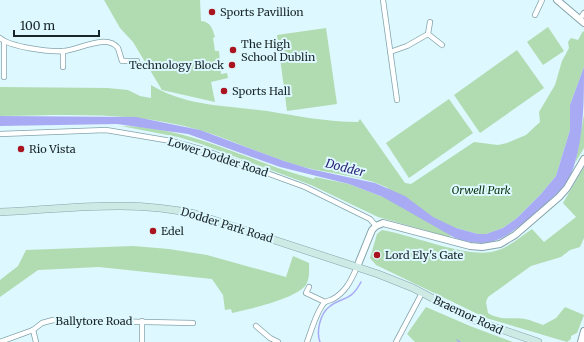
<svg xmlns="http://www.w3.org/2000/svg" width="584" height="342" viewBox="0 0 584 342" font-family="Merriweather,serif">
<rect width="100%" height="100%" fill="#ddf8fe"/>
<g fill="#b1dbb0">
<path d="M104,0H200L201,21C211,22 212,28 215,37L213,38L215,51H219L221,74L227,73L228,78L211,82L215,102L162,90L133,42L120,28Z"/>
<path d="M548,27L564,51L543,65L527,42Z"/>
<path d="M326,28L337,104L287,111L277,35Z"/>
<path d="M583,31L584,32V67L570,105V130L556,176L541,194L517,218L503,228L486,234H478L456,228L452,236L449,237L378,217L311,185L201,144L178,137L121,126C189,126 249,162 314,179L315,177L349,184L383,197L388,188C362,175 328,174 300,166C265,156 233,140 199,130C135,111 66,115 0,116V87L107,88L128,90L140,96L151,98V85C184,106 229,106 267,111C298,116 327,122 358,122L360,119L405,183L411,184L474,142L498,145L507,143L526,135L540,122L539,112L555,85L562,61L569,48L568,42L571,38L578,40Z"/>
<path d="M517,50L544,88L480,133L454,95Z"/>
<path d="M449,99L473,133L409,178L386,143Z"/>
<path d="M584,115V148L575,163Z"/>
<path d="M584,167V238L580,247L570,250L561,257L531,266L488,297L486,302L488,313C501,321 511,317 525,319C531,320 537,323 543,325L556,318L565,307L584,315L577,333L571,336V339L567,342L486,318L376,265L370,258L377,234L382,230C412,235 464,257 491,252C507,249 519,238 532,229L544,242L576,217L563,203Z"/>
<path d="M133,246L169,249L207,255L286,277L293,256L309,263C309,270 310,278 306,285C295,299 250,309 232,313L231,309L225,310L223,295L212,279L99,267L38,270L0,297V280L18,266L26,250Z"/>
<path d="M426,307L470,326L513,342H415L407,334Z"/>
</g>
<path fill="#a8abf4" d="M584,67C584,100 584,134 574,166C572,172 569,180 565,185C551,201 514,235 494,241C481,245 467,242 455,238L383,197L349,184L280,167L188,134L117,124L0,126V116L136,117L200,130L284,161L310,169L375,183L405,196L433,217L456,228L478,234H486L503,228L517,218L541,194L556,176L570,130V105Z"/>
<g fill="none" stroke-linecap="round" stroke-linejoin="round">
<g stroke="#a8abf4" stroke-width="1.5">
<path d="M457,340L460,342"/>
<path d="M320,342C316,332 320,314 329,307C342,296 350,303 361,282"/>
</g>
<defs>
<g id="minor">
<path d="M383,0L397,100"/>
<path d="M535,15L542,0"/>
<path d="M580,19L584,13"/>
<path d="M430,22L428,34L442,45"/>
<path d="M0,38C10,47 49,52 63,51C79,50 106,33 118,48L122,61H137"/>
<path d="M63,51V67"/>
<path d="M390,52L407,46L428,34"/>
<path d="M4,77V43"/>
<path d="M0,134L106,130L171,141L204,150L305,187L370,219L376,226"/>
<path d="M309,287L306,293L325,302"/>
<path d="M142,321V342"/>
<path d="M256,326L270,338L278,342"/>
<path d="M33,330L36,342"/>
<path d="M0,342L33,330L42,323L53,320L193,323"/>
<path d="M307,342C311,332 317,309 325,302C327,301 331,300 333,299C346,292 351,280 357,267"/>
<path d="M396,342L422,293"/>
</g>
<g id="tertiary">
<path d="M557,0L584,23"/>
<path d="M357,267L372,230L376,226L383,223L470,246L482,247L500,244L515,235L559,197L567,188L584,159"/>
<path d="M581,342L584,331"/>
</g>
<path id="secondary" d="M0,212C65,209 132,199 195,214L378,274L413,288L474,320L538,342"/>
</defs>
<use href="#minor" stroke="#84a4ab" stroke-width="6"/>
<use href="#tertiary" stroke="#84a4ab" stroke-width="8"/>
<use href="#secondary" stroke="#84a4ab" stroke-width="8"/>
<use href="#minor" stroke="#fff" stroke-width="4.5"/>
<use href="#tertiary" stroke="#fff" stroke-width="6"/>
<use href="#secondary" stroke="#cdeae4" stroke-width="7"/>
</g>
<g fill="#a9141f" stroke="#ddf8fe" stroke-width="1.5">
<circle cx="212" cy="12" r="4"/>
<circle cx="233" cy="50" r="4"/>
<circle cx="232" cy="65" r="4"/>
<circle cx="224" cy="91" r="4"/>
<circle cx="21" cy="149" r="4"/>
<circle cx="153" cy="231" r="4"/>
<circle cx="377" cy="255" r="4"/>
</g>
<g text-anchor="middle" stroke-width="4" stroke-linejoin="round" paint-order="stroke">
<g font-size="11" fill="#192629" stroke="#ddf8fe" text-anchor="start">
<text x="220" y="16">Sports Pavillion</text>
<text x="241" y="48">The High<tspan x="241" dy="13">School Dublin</tspan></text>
<text x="224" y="69" text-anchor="end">Technology Block</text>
<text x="232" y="95">Sports Hall</text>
<text x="29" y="153">Rio Vista</text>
<text x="161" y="235">Edel</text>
<text x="385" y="259">Lord Ely's Gate</text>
</g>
<g font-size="11" fill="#192629" stroke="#ddf8fe">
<text transform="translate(218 157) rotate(18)" y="4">Lower Dodder Road</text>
<text transform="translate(227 225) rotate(17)" y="4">Dodder Park Road</text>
<text transform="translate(468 315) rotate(25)" y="4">Braemor Road</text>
<text x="94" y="325">Ballytore Road</text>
</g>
<g font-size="11" font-style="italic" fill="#07330b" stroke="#ddf8fe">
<text x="481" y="194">Orwell Park</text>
</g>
<g font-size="12" font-style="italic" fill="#2f2578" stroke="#ddf8fe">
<text transform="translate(345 168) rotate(14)" y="4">Dodder</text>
</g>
</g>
<path d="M14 30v6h85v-6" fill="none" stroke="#192629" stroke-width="2"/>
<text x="20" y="30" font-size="12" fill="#192629" stroke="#ddf8fe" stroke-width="3" paint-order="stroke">100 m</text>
</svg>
